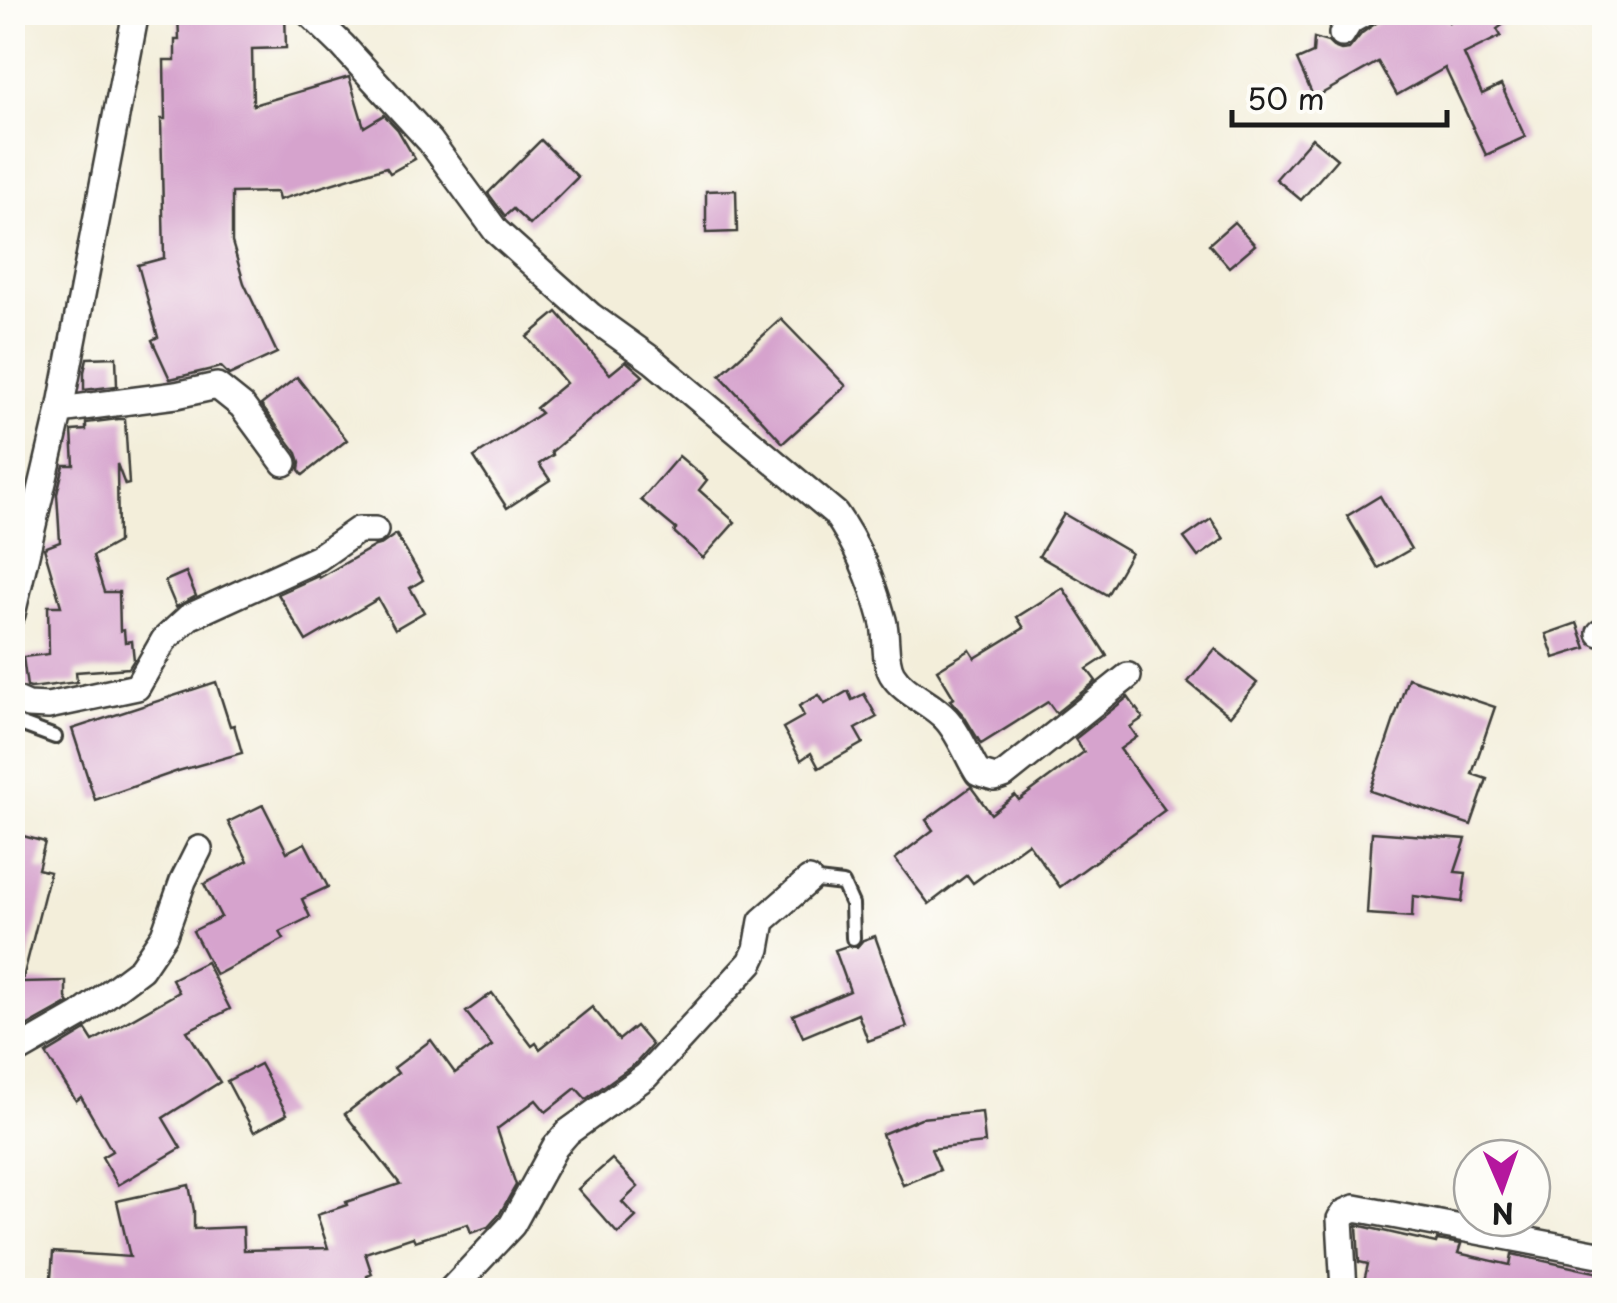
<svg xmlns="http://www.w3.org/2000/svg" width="1617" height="1303" viewBox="0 0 1617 1303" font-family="'Playpen Sans',sans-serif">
<rect width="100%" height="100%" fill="#fdfcf7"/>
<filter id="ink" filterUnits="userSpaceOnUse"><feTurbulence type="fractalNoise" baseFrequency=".01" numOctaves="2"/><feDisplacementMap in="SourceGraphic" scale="20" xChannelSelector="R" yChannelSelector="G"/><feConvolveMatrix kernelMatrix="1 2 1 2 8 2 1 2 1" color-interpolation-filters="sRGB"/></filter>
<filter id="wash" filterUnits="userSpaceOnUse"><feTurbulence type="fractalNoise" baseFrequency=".0048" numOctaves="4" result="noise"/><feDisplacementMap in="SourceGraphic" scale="40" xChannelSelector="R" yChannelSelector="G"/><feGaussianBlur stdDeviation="2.25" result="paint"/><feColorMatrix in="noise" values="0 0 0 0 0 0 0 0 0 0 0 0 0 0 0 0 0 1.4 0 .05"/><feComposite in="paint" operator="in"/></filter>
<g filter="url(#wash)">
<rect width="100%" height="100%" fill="#f3eeda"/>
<g id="blocks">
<g fill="#d6a3cd">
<path d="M178,12H285L286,48L252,49L253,105L349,77L364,127L384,115L398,130L415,159L390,173L386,167L279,200L277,192L232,193V242L244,283L277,353L229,375L221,367L170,379L152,340L158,337L138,265L164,258L161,119H165L164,60H175V40H179Z"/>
<path d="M1382,12H1445L1449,22L1467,12H1520L1497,29L1501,36L1464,54L1482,94L1501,85L1525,137L1486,155L1445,68L1397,95L1378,62L1314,98L1297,60L1313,53L1314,38L1328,42L1333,47L1341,50L1349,49L1362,33L1379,21Z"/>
<path d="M1312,138L1337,159L1301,200L1276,179Z"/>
<path d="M541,140L578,177L530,225L513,209L505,216L488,193Z"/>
<path d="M736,190L737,232L706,233V191Z"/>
<path d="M1234,222L1255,245L1229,267L1209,244Z"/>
<path d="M557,312L610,374L626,361L643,376L551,452L553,455L539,464L550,480L507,508L474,457L541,413L536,408L566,383L527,337Z"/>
<path d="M781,319L846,386L783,443L720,375Z"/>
<path d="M116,357L117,386L84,390V372L87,358Z"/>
<path d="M297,377L347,440L303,475L299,470L300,462L297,453L261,405Z"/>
<path d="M118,419H125L129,484L125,485L117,464L118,542L93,556L104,592H119L120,631L124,630L125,642L132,641L134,660L129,668L76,672L77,682L31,688L27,687L23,657L49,654L48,606H61L44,548L60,542L57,494L64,465H74L72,431L86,430V423Z"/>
<path d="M679,456L707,480L699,490L735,522L703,558L674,532L676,529L641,500Z"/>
<path d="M1380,496L1411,549L1378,568L1347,516Z"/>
<path d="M1064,514L1131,553L1107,595L1039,556Z"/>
<path d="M1211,519L1224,539L1198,557L1184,538Z"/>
<path d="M396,534L423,580L410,588L424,612L395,629L378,599L306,641L278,594L318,576L319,578L375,546L382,544Z"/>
<path d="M186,572L196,596L176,607L165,581Z"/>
<path d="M1063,588L1107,656L1087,669L1096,681L1056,713L1048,702L981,744L964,716L950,700L954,698L937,670L970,650L975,658L1024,628L1017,617Z"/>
<path d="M1577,623L1586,648L1554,658L1546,634Z"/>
<path d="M1215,649L1257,683L1230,716L1188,682Z"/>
<path d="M1408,678L1495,707L1472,774L1487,779L1471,825L1370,791Z"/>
<path d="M216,682L230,726L234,725L242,753L178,771L95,800L72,729Z"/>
<path d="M848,691L852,700L864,694L877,717L855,729L863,743L819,768L811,753L801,760L783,728L804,716L799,706L819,695L825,704Z"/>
<path d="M1128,697L1143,718L1130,727L1137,737L1120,749L1165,810L1060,887L1028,843L973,883L967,875L929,904L895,859L933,830L926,820L971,787L991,814L1015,795L1019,800L1084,752L1075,739Z"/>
<path d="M263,805L287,852L305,843L328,887L302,899L310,917L280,932L284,939L216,975L193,931L221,917L204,884L248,861L228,822Z"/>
<path d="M1372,832L1466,839L1455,872L1466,873L1462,902L1413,896L1412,917L1367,914Z"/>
<path d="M12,833L45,842L38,869L50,872L22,982L66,981V998L69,1003L12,1035Z"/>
<path d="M875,936L907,1027L868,1041L858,1014L803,1037L793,1015L850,991L835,950L847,946L857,947L863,940Z"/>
<path d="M206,962L230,1009L187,1031L220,1082L163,1118L181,1148L118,1185L102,1157L112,1151L81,1097L76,1101L46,1054L86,1030L93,1041L179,992L172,979Z"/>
<path d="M492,993L532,1046L536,1043L540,1049L592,1007L619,1040L636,1026L652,1045L635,1064L586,1099L576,1088L546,1112L536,1100L497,1129L516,1185L499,1215L488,1227L471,1233L468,1224L415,1241L413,1237L365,1253L372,1274L367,1276L368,1290H50L53,1252L130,1257L117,1201L189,1185L194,1211V1229L243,1227L244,1250L328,1248L317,1215L347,1205L346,1202L400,1184L345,1114L398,1073L394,1068L431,1040L455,1073L492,1046L466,1012Z"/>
<path d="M260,1064L287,1114L254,1132L227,1081Z"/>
<path d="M982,1112L985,1143L931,1149L940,1170L903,1185L882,1134L921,1118Z"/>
<path d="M612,1159L638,1187L622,1202L636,1217L618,1234L578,1189Z"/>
<path d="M1357,1225L1436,1243L1437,1240L1461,1244L1458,1253L1510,1265L1512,1254L1604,1274V1290H1362L1368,1264L1359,1262Z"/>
</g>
</g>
</g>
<g filter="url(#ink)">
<use href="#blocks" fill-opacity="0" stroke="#3c3c38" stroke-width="2.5"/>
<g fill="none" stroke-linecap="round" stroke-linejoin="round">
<defs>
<g id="service">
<path d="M12,721L55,737"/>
<path d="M809,880L843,884L852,904L853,938"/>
</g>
<g id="minor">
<path d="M308,12L342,45L430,141L496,231L591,316L652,360L835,513C857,544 873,583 883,620C888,637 883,658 892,674C904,694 931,702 946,719C960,734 967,756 978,773L995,778L1004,775L1128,676"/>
<path d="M1342,34L1350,21L1366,12"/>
<path d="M60,410L176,395L217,386L242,406L284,463"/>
<path d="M12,614L60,410L136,12"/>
<path d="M1600,633L1604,632"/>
<path d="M12,698L28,705L48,706L137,687L164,640L189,617L318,558L358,530H375"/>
<path d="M12,1054L80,1015L141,969L164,935L183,881L199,849"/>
<path d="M451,1290L512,1225L555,1147L568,1132L646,1076L751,962L757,949L762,921L809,880"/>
<path d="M1344,1290L1340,1219L1344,1213L1355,1208L1604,1255"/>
</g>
</defs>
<use href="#service" stroke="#3c3c38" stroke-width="18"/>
<use href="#minor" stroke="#3c3c38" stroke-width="30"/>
<use href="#service" stroke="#fff" stroke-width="12"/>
<use href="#minor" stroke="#fff" stroke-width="25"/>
</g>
</g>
<rect width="1617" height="1303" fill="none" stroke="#fdfcf7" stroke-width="50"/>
<g transform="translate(1502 1188) rotate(178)"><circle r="48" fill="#fdfcf7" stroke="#a3a29f" stroke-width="2.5"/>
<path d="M0-8L18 38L0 25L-18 38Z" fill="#b5179e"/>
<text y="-15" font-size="28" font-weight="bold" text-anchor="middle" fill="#1c1c1c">N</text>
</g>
<path d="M1232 110v15h215v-15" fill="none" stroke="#1c1c1c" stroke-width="5"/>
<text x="1247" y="110" font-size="30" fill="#1c1c1c" stroke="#fdfcf7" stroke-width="8" paint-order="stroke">50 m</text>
</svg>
